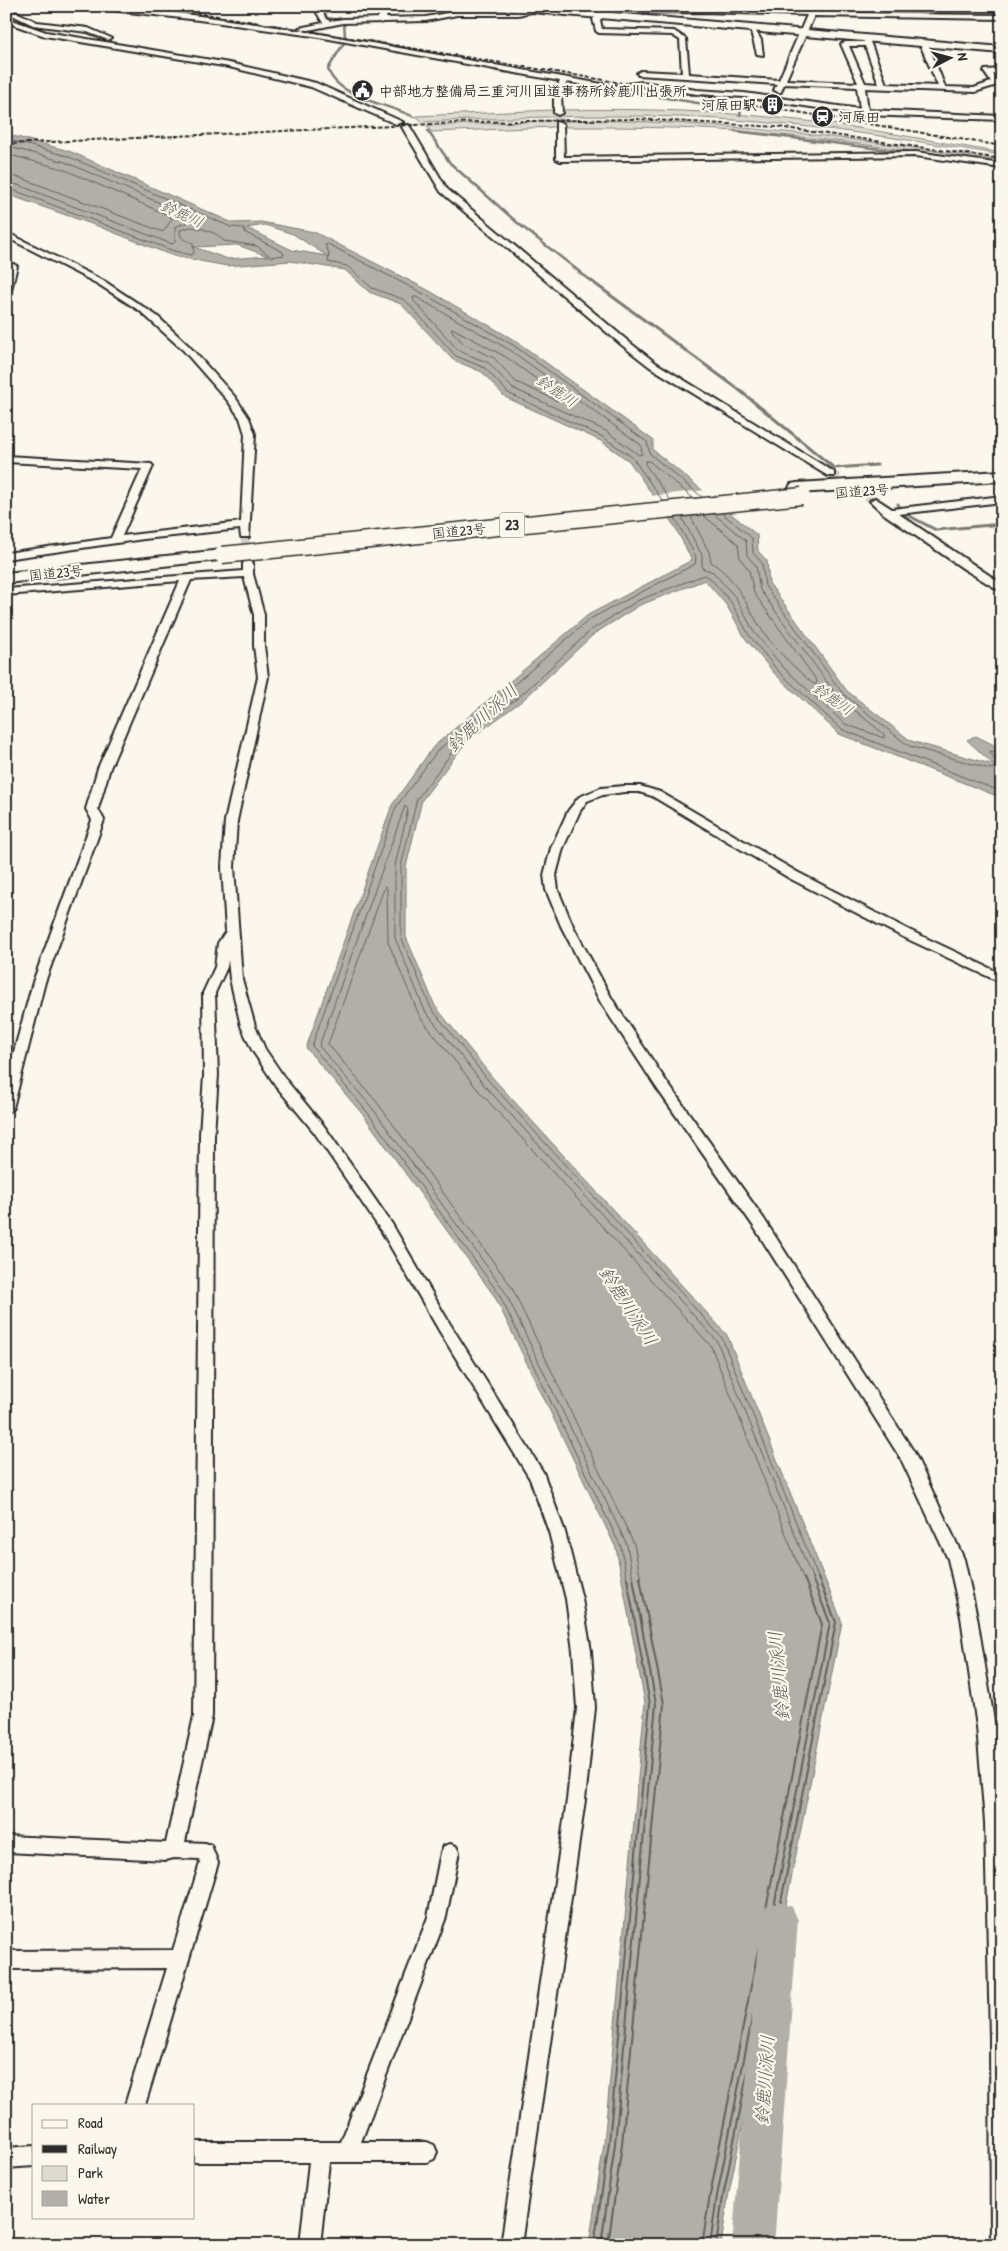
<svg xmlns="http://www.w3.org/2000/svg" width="1008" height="2251" viewBox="0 0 1008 2251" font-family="'Patrick Hand','Klee One',sans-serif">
<rect width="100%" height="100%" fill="#fbf7ec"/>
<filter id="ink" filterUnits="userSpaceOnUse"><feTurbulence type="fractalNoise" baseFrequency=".02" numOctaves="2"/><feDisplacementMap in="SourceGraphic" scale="10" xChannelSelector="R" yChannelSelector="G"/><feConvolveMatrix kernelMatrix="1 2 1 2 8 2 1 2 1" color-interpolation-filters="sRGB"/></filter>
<g filter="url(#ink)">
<g fill="#dddad0" stroke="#84827e">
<path d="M552,110L555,113H564V110C639,108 714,111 788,119C860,126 931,141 1002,153V155C895,137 788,121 679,117C594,114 508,118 423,122L416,116Z"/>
<path d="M565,120C713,120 856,138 1002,161V164C914,151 824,138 736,131C680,127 622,127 566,127L565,124H557L554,127L431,132L427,126Z"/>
</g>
<path fill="#b1afa7" stroke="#7b7a75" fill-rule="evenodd" d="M6,134L69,151L233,223L261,222L314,232L426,289L516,341L653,440V450L757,535L758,551L767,561L769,583L847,691L911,741L994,765L967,740L976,736L1002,749V798L839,734L775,674L745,638L727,606L705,580L640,605L594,634L523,700L466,742L422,800L406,867V937L435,1006L492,1077L727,1335L842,1622L728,2198L721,2245H589L604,2143L645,1703L616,1548L495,1297L364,1116L306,1048L392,805L433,747L588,615L692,560L675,527L629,461L601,441L505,397L482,372L453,360L401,304L369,292L345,270L290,261L227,266L173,256L100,227L6,194ZM265,225L293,234L327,256L292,250L247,228ZM237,245L268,256L228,259L194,247Z"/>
<path fill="#fbf7ec" d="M706,490L726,507L662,513L650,496Z"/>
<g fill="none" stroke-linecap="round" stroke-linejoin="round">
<g stroke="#61605d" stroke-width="1">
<path d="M6,139L67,156L231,227L243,228L246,233L283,252L284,255L271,257L257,246L224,241L216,234L204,229L191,227L180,230C180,240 185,240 193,243L194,253L191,255L174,251L16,191L6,189"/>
<path d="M6,146L65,162L192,217L193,220L175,227V242L172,244L18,185L6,183"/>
<path d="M6,154L63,169L170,216L172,219L163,232L21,178L6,175"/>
<path d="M416,297L510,350L641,445L642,454L639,455L606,431L512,388L489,363L459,351L414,301L413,298Z"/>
<path d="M452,328L506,357L561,397V400L558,401L516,382L494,358L464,344L452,331Z"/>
<path d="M670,500L645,464L646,461H649L693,498"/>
<path d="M663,501L632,457L603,437L508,393L485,368L456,356L405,300L372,288L347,266L328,262L329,253L325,245L328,244L424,294L513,345L647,442L650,454L702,497"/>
<path d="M723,514L752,538L753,553L762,563L765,586L843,694L909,746L990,769L995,767L997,762L989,751L1002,753"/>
<path d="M691,517L709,552L711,562C738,579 747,608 764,633C778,653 796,668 813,684H816L817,681L754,593L749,570L740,558L738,544L703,515"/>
<path d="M682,518L702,555V568L713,572L736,598L754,632L783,667L845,724L884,738V734L838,697L760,590L756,566L747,555L746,541L714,514"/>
<path d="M627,1580L621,1547L499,1294L368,1113L312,1046L396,807L437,751L590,619L695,564L696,557L675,518"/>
<path d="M633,1580L627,1545L504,1290L373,1109L319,1046L405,806L408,809L395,866V938L425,1011L484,1085L717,1341L813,1580"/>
<path d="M641,1580L634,1544L511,1286L379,1105L328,1044L385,886L387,888L388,942L420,1017L478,1090L711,1346L804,1580"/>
<path d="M819,1580L722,1338L488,1080L431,1008L401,937V866L417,799L462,739L520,696L591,630L639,600L704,575L709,577L731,602L749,635L778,671L841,729L1002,792"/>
</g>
<g stroke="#61605d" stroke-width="2">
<path d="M594,2245L609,2143L650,1704L627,1578"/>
<path d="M601,2245L615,2144L656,1704L633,1578"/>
<path d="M608,2245L622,2144L664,1704L640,1578"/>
<path d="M702,2245L710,2195L822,1624L804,1578"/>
<path d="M710,2245L717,2196L830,1623L812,1578"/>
<path d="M716,2245L723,2197L836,1622L818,1578"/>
</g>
<g stroke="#7b7a75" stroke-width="2.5">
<path d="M320,6L327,18L339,20"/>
<path d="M344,22L345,36"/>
<path d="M345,41L328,69C337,98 389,104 414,117"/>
<path d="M484,66L497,71L545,78"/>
<path d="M611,89L741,110L740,115"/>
<path d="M428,131L450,163L520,225L581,273"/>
<path d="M735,131L913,153"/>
<path d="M970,163L1002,169"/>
</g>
<g stroke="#7b7a75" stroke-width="3">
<path d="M579,272L738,389L834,468L877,465"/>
<path d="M898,504L902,512L936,530L1002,524"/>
</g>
<path fill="#b1afa7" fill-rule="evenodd" d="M779,1902L792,1907L798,1920L774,2245H732L760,1920L766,1907Z"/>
<path stroke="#d1cec5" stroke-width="8" stroke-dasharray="8 4" stroke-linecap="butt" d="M558,113L559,124"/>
<g stroke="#d1cec5" stroke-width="9" stroke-dasharray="9 5" stroke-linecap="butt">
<path d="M831,474L875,501"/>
<path d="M245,535L247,562"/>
</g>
<defs>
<g id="minor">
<path d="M75,6C149,6 224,20 298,30L299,28L323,23L313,6H320L326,19L330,21L343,19L426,17L457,11H518L539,7L541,8V10L518,15H457L426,21L343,23L304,31L613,86L642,82L697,90L744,93L860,109L857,87L784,84L781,92H778L774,90L777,84L638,75L637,73L641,71L682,73L680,40L672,35L599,33L596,31L593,19L600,14H604V16L600,20L602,29L674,31L686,39L689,74L779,80L807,15L701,12L567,13L564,11L563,6H569L570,9C714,8 858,14 1002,15V19L814,16L786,80L858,83L841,44L845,42H864L863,39L866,37L869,39L886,84L938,86L920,44L924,42L928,44L945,87L974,88L991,82L984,72L985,70L1002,69V73L993,74L1000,84L975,92L865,88L868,110L1002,116V120L864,115L744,97L697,94L642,86L613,90L567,82L561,95L562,113L558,115L554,113V95L560,81L313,36L199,20ZM849,46H865L879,84L865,83Z"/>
<path d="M6,7L37,22L88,28L111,38L108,40L87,32L33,25L6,12Z"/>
<path d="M6,18L46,32L229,63L316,83L403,122L396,124L311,87L229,67L45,36L6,22Z"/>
<path d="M750,28H754L761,40L763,55L757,54Z"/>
<path d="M556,122L563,124L564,157L916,152L1002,164V168L916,156L560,161L556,159Z"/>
<path d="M403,125H409L447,189L629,342L656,363L834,472V476H828L650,367L623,346L441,192L402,127Z"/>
<path d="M6,232L104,281L157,316L189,346L235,397L249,418L255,434L249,537H241L240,529L144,539L6,559V553L111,538L142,469L6,462V456L151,464L153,466L122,536L241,522L245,434L240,418L228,401L183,350L140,311L98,284L6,237Z"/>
<path d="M6,260L17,266L10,294L6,297V276L9,267L6,266Z"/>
<path d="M1002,496V502L899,514L1002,584V592L964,569L884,514L870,501L875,498L892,509Z"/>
<path d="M248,560L253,563V574L264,615V646L268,677L237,821L234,867L242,979L255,1026L265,1049L286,1080L324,1126L392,1224L450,1324L543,1472L565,1532L582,1599L591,1651L595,1708L585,1800L521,2245H501L567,1800L577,1708L573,1651L566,1599L549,1532L530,1479L440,1332L382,1232L314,1132L276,1086L252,1050L241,1026L230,979L228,960L227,967L215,993L218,1075L214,1134L212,1716L185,1842L205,1843L211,1845L218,1863L145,2105H125L167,1968L6,1969V1951L173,1950L200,1863L199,1859L174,1858L166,1860L6,1852V1836L166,1843L194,1716L200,1134L204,1075L203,993L215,967L218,943L226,931L222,867L225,821L258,677L254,646V615L244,577L191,580L110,768L98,809L104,820L45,982L13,1108L6,1113V1081L33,982L92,820L86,809L98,768L180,581L6,595V589L243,571V563Z"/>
<path d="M624,786H640L660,792L797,872L909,930L1002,974V983L901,936L789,878L652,796L639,792H624L603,795L587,801L580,811L563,848L556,875L558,890L573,926L612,999L666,1081L764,1219L914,1452L964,1559L977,1617L995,1727L1002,1807V2245H991L990,2038L985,1822L977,1727L961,1617L948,1559L901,1459L754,1227L656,1087L601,1003L561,926L546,890L544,875L551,848L568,811L579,797L601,788Z"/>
<path d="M450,1844L456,1846L459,1852L446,1917L361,2142H427L434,2145L437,2152L434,2159L427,2162H329L320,2245H300L309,2162H194V2142H341L428,1917L441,1852L444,1846Z"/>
<path d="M34,2146V2166L6,2168V2148Z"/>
</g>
<path id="tertiary" d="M383,6H391L385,20L381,23L377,20Z"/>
<path id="secondary" d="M490,6H532L1002,47V53L495,9Z"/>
<g id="trunk">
<path d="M1002,471V481L797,493L791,492L789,488L791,484L797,483Z"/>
<path d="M222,550L228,551L231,555L228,559L6,583V573Z"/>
</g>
</defs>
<use href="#minor" stroke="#2b2b2b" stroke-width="4"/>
<use href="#tertiary" stroke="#2b2b2b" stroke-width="3"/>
<use href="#secondary" stroke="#2b2b2b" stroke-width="4"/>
<use href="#trunk" stroke="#2b2b2b" stroke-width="4"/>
<use href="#minor" fill="#fbf7ec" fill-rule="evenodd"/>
<use href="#tertiary" fill="#fbf7ec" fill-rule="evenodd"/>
<use href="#secondary" fill="#fbf7ec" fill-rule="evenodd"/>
<use href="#trunk" fill="#fbf7ec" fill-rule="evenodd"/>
<g stroke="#2b2b2b" stroke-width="2" stroke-dasharray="4.5 2" stroke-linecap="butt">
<path d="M157,6L1002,146"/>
<path d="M6,144L477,122L636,119L778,127L1002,159"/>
</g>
<defs>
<path id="trunk-bridge" d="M222,555L802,496"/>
</defs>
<use href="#trunk-bridge" stroke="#2b2b2b" stroke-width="19" stroke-linecap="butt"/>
<use href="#trunk-bridge" stroke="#fbf7ec" stroke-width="16"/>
</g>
</g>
<defs>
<symbol id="civic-disc" viewBox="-11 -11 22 22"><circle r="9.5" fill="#2b2b2b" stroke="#fbf7ec"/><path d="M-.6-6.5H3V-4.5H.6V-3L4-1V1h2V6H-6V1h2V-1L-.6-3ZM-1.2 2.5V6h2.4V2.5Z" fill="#fff"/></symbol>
<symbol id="building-disc" viewBox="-11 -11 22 22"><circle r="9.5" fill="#2b2b2b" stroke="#fbf7ec"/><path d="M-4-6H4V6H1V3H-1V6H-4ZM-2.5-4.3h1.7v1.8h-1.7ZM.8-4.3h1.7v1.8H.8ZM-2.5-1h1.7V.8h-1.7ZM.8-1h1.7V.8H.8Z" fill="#fff"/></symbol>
<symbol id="station-disc" viewBox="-11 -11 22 22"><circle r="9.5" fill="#2b2b2b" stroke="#fbf7ec"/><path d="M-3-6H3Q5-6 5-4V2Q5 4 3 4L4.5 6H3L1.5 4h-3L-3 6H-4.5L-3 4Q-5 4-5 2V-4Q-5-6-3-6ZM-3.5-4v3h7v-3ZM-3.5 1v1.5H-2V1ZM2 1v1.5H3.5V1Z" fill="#fff"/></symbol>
</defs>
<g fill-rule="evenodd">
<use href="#civic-disc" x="350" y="78" width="25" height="25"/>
<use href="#building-disc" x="760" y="92" width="25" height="25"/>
<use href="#station-disc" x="810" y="104" width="25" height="25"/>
</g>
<g text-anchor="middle" stroke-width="4.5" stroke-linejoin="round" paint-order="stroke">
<g font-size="14" font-weight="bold" fill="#2b2b2b" stroke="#fbf7ec" text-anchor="start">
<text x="379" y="96">中部地方整備局三重河川国道事務所鈴鹿川出張所</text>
<text x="757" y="110" text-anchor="end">河原田駅</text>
<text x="838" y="122">河原田</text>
</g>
<g font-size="14" fill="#2b2b2b" stroke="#fbf7ec">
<text transform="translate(862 491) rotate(-4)" y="5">国道23号</text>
<text transform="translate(459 531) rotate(-6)" y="5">国道23号</text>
<text transform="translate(56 573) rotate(-6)" y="5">国道23号</text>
</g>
<g font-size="15" font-style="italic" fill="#5a5956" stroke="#fbf7ec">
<text transform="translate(182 214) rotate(25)" y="5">鈴鹿川</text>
<text transform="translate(557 391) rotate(34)" y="5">鈴鹿川</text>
<text transform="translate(833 699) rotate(35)" y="5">鈴鹿川</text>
</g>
<rect fill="#fbf7ec" stroke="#696865" stroke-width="1" x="499.5" y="512.5" width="25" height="25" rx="4"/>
<g font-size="15" font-weight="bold" fill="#2b2b2b">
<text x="512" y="530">23</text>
</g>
<g font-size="18" font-style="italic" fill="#5a5956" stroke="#fbf7ec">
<text transform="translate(482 718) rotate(-43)" y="6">鈴鹿川派川</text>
<text transform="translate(628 1306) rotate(57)" y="6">鈴鹿川派川</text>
<text transform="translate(779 1676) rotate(-95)" y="6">鈴鹿川派川</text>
<text transform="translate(765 2080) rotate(-86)" y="6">鈴鹿川派川</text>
</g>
</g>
<rect width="1008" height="2251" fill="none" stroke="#fbf7ec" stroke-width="25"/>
<rect x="12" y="12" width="983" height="2226" fill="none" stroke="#2b2b2b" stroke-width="2" filter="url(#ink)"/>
<rect x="32" y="2104" width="162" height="115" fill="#fbf7ec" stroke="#a8a59f"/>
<rect x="42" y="2120" width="25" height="8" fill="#fbf7ec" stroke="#a8a59f"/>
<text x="78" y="2128" font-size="15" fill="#2b2b2b">Road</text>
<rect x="42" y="2145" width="25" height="8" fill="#2b2b2b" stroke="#a8a59f"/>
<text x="78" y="2154" font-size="15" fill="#2b2b2b">Railway</text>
<rect x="42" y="2166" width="25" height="15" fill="#dddad0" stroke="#a8a59f"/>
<text x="78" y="2178" font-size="15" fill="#2b2b2b">Park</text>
<rect x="42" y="2191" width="25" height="15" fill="#b1afa7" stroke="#a8a59f"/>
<text x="78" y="2204" font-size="15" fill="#2b2b2b">Water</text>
<g transform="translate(950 58) rotate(84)" stroke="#fbf7ec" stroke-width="4" paint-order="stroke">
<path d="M0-4L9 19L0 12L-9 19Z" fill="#2b2b2b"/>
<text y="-8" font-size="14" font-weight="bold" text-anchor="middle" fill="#2b2b2b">N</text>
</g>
</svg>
